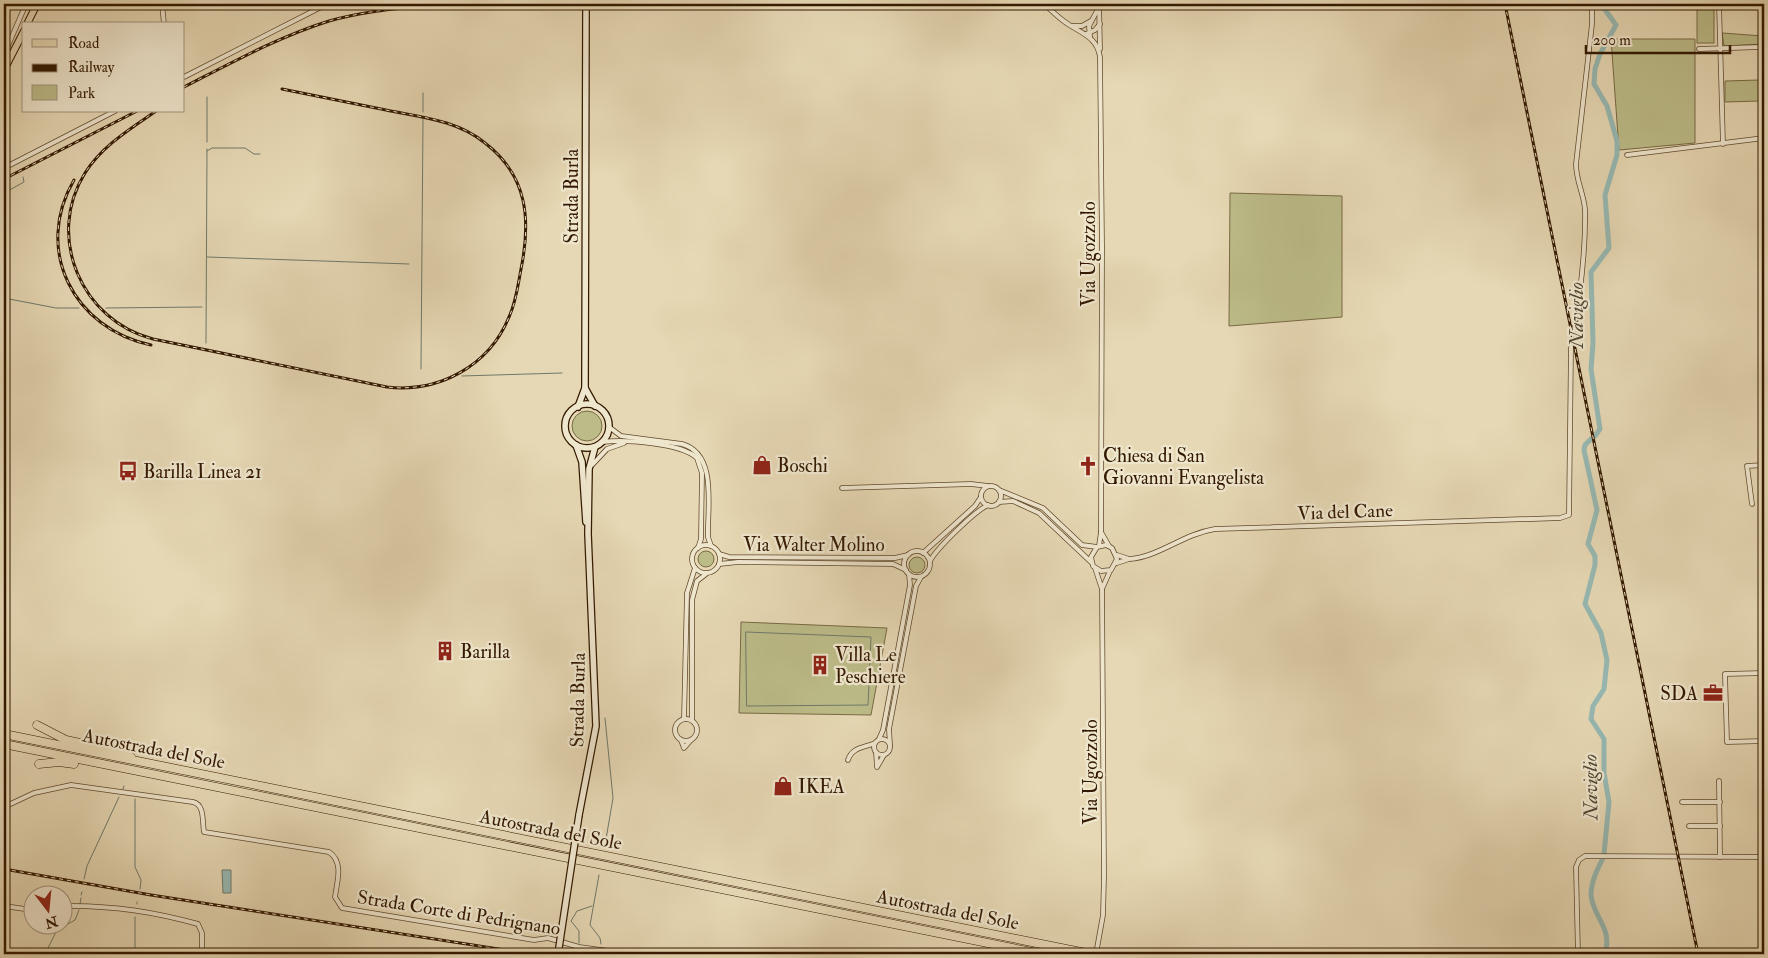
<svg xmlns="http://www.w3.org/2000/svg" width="1768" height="958" viewBox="0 0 1768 958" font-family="'IM FELL Double Pica',serif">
<rect width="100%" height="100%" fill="#e6d8b4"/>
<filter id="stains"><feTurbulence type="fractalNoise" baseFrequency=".004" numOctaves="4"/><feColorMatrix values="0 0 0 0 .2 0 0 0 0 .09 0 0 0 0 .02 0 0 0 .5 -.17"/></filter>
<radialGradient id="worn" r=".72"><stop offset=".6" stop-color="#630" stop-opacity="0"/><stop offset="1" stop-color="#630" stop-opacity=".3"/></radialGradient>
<g fill="#bcbc89" stroke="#786a44">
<rect x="1697" y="4" width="17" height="39"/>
<path d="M1761,4H1764V44L1724,46L1722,33L1763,36Z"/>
<path d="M1611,39H1695V143L1619,150Z"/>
<path d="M1759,80V101L1725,102V81Z"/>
<path d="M1230,193L1342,196V317L1229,326Z"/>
<circle cx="587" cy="426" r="15"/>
<circle cx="706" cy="559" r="8"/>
<circle cx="917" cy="565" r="8"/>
<path d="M741,622L887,628L871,715L739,713Z"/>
</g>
<path fill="#97b9b3" stroke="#6f796b" d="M222,870H231V893H223Z"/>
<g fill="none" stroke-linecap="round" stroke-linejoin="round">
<g stroke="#6f796b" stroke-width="1">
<path d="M423,112V93"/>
<path d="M207,142V97"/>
<path d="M207,151L212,148H245L254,154H260"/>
<path d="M4,193L24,182L23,177"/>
<path d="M207,257L409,264"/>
<path d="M4,298L56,308H79"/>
<path d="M106,308L202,307"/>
<path d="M206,343L207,149"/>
<path d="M421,369L423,119"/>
<path d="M462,376L562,373"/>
<path d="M746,632L871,637L868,705L747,706Z"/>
<path d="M123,789L124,786"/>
<path d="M135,799V867L141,880L140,889"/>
<path d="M605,845L613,798L605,718"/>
<path d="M599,875L590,925L600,938L601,944"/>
<path d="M84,879L87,866L119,797"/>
<path d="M81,895L82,892"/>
<path d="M80,904L81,898"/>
<path d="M137,904V902"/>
<path d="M135,917V954"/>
<path d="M579,943V931L571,921L577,911L592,906"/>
<path d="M45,954L57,930L75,920L79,910"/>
</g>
<g stroke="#97b9b3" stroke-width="5">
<path d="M1595,436L1600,429L1591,369L1593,343L1591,272L1609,248L1605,195L1617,155V141L1607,106L1594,84L1595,69L1600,54L1616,25L1601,4"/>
<path d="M1591,439L1585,445L1584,450L1597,510L1588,544L1595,556V565L1585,604L1601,633L1607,660L1604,689L1593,706L1591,719L1604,739V773L1609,802L1604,854"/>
<path d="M1603,858C1597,870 1591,882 1591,895C1593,918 1613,927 1605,954"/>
</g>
<defs>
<g id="minor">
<path d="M162,4L164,24"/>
<path d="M1044,4C1051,10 1058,17 1065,22C1080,33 1097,36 1100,57L1102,247L1101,532"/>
<path d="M1099,4L1100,49"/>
<path d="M1719,4L1723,144"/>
<path d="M1072,26H1082L1091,21"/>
<path d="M1086,34L1095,30L1100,24"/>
<path d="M1090,37L1089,26L1099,7"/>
<path d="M1699,49L1760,47"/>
<path d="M4,55L26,4"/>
<path d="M184,77L327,4"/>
<path d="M1627,155L1764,138"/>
<path d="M4,168L115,111"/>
<path d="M609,427L621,436L682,444C718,454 707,508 708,537L711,546"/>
<path d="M602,442C624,439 681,443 697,458L702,473L701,539L698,548"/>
<path d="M592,465L607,449L624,443"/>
<circle cx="991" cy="496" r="10"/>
<path d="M842,488L971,484L988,486"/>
<path d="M999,490L1043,508L1082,545L1097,547L1106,545L1112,548L1117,559L1111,570L1101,571L1093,566L1091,557L1097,547"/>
<path d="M999,502L1013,501L1039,513L1091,562"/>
<path d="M1752,504L1747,466L1764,465"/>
<circle cx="706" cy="559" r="14"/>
<path d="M1099,546L1101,532L1109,546"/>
<circle cx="917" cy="564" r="13"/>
<path d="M923,553L975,506L981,497"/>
<path d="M719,554L729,557L895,558L908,555"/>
<path d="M1129,559C1159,557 1183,534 1215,529L1560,518L1569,515L1571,348C1579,304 1586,255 1585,210C1584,194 1576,181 1576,164L1592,24V4"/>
<path d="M930,561C937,548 975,511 988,505"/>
<path d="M1117,563L1129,559L1117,555"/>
<path d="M719,564L738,562L893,564L906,570"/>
<path d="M1095,568L1102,589L1110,571"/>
<path d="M1764,673L1725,674L1727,742L1764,741"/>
<circle cx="686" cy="730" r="11"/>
<path d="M684,719L687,593L695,568"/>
<path d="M692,720V600L697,581L706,574"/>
<circle cx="882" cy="747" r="8"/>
<path d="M879,739L883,730L910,585L909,574"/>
<path d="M681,740L684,748L691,740"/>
<path d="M890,745L889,729L916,586L921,577"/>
<path d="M876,752L877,767L884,755"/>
<path d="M848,760C852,747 864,748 875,743"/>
<path d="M1719,781L1720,857"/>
<path d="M1682,802H1720"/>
<path d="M4,807L34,793L71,785L193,802C205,805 202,821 204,832L329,852C344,862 337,882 335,897L342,908L534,940L548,938L579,947L630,954"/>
<path d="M1689,826H1720"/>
<path d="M4,906L32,910"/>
<path d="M62,906C107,905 156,912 198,924L202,933V954"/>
<path d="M1096,954L1103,915L1104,876L1102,589"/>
<path d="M1578,954L1576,867L1579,860L1585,856L1764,857"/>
</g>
<g id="secondary">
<path d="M586,4L585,388L595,406"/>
<circle cx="587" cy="426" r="22"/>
<path d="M578,407L585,388"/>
<path d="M576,445L582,462L586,522"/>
<path d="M579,815L596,726L588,534L589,469L595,447"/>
</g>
<g id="primary">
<path d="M27,24L37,4"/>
<path d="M4,70L24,31"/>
</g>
<g id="motorway">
<path d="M37,725L66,740L121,752L131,757"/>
<path d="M4,734L1091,954"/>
<path d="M4,744L1042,954"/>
<path d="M39,764L59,762L74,764"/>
</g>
</defs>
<use href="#minor" stroke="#60492d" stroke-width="5.5"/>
<use href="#secondary" stroke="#331900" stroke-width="8"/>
<use href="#primary" stroke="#331900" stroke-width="8"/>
<use href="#motorway" stroke="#331900" stroke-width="9"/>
<use href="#minor" stroke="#efe6ce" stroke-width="4"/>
<use href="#secondary" stroke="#efe6ce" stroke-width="5.5"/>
<use href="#primary" stroke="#e6d8b4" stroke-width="6"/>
<use href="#motorway" stroke="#e6d8b4" stroke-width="8"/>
<defs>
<g id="rail">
<path d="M1505,4L1698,954"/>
<path d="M184,87C231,63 278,37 329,21C364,11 401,8 438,4"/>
<path d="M156,111C130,129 102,146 85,173C45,237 82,321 153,339L387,387C439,393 489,366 509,317C516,302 518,285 521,269C531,220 528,176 485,143C457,120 420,117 386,110C351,103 316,96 282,89"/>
<path d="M4,179L137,111"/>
<path d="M74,180C33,250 74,329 151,345"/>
<path d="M4,869L151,895L531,954"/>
</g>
</defs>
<use href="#rail" stroke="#331900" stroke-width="3"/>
<use href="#rail" stroke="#efe6ce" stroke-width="1" stroke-dasharray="4" stroke-linecap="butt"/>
<defs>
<path id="secondary-bridge" d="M558,954L579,815"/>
</defs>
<use href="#secondary-bridge" stroke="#331900" stroke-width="8" stroke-linecap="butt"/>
<use href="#secondary-bridge" stroke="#efe6ce" stroke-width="5.5"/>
</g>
<defs>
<symbol id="shop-bare" viewBox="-9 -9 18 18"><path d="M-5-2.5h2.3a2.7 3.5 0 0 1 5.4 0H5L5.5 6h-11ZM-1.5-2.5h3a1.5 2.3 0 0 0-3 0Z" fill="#8f2418" stroke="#efe6ce" stroke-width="2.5" paint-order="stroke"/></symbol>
<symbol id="church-bare" viewBox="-9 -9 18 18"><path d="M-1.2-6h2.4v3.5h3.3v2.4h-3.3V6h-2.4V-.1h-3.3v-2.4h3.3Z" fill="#8f2418" stroke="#efe6ce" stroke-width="2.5" paint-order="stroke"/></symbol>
<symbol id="bus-bare" viewBox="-9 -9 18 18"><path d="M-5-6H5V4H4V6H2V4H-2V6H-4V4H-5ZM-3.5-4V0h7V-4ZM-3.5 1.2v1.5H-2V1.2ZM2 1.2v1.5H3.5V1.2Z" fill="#8f2418" stroke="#efe6ce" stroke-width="2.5" paint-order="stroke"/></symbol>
<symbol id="building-bare" viewBox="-9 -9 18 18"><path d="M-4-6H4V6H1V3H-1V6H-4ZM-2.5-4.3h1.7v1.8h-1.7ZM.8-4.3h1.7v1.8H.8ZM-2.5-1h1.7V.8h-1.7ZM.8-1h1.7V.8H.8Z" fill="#8f2418" stroke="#efe6ce" stroke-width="2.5" paint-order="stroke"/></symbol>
<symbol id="office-bare" viewBox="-9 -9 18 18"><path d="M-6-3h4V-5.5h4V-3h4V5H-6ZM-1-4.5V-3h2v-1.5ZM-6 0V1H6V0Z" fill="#8f2418" stroke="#efe6ce" stroke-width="2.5" paint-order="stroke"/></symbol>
</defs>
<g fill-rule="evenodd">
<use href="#shop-bare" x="748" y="451" width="28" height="28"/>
<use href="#church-bare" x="1074" y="452" width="28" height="28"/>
<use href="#bus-bare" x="114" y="457" width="28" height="28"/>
<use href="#building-bare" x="431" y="637" width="28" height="28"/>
<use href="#building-bare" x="806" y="651" width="28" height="28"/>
<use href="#office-bare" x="1699" y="679" width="28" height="28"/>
<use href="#shop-bare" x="769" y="772" width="28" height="28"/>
</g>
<g text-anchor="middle" stroke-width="4.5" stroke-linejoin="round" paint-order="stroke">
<g font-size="19" fill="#331900" stroke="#efe6ce">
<text transform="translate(571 196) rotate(-90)" y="7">Strada Burla</text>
<text transform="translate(1088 254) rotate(-90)" y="7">Via Ugozzolo</text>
<text transform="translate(1345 511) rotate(-2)" y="7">Via del Cane</text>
<text x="814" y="551">Via Walter Molino</text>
<text transform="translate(577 700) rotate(-89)" y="7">Strada Burla</text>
<text transform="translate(154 748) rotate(11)" y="7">Autostrada del Sole</text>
<text transform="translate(1090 772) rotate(-90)" y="7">Via Ugozzolo</text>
<text transform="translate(551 829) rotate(11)" y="7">Autostrada del Sole</text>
<text transform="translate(948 909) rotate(11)" y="7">Autostrada del Sole</text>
<text transform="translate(459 912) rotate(9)" y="7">Strada Corte di Pedrignano</text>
</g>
<g font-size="19" fill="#331900" stroke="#efe6ce" text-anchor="start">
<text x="1103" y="462">Chiesa di San<tspan x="1103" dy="22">Giovanni Evangelista</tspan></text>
<text x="777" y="472">Boschi</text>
<text x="143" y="478">Barilla Linea 21</text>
<text x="460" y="658">Barilla</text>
<text x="835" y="661">Villa Le<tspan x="835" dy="22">Peschiere</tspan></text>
<text x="1698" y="700" text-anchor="end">SDA</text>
<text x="798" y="793">IKEA</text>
</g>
<g font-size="20" font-style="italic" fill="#514936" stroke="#efe6ce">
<text transform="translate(1576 315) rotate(-90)" y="7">Naviglio</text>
<text transform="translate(1590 787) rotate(-91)" y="7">Naviglio</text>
</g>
</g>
<rect width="1768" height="958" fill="none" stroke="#e6d8b4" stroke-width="20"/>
<rect x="5" y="5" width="1758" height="948" fill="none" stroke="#331900" stroke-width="2.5"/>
<rect x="10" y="10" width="1748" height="938" fill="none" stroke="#331900"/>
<rect x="22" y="22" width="162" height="90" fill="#efe6ce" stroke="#a4947c"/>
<rect x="32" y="39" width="25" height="8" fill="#e6d8b4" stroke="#a4947c"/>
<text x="68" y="48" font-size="15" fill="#331900">Road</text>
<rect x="32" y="64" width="25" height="8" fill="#331900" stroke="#a4947c"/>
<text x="68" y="72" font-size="15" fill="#331900">Railway</text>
<rect x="32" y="85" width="25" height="15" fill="#bcbc89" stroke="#a4947c"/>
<text x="68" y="98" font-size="15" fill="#331900">Park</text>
<g transform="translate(48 910) rotate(164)"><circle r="24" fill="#efe6ce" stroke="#a4947c"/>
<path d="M0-4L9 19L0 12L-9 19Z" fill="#8f2418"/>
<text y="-8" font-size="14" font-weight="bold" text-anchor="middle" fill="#331900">N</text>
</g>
<path d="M1586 45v8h144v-8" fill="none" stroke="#331900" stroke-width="2.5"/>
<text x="1593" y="45" font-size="15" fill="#331900" stroke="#efe6ce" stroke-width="4" paint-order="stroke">200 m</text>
<rect width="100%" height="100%" filter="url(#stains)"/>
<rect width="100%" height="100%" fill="url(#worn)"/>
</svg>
